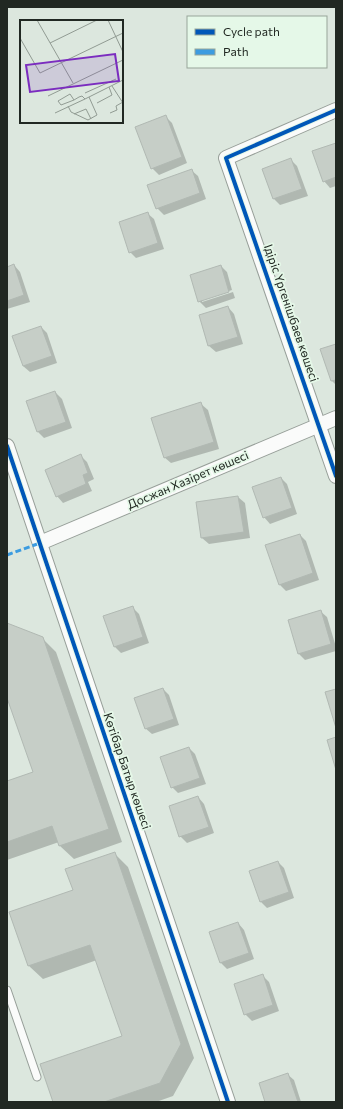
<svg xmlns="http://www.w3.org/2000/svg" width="343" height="1109" viewBox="0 0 343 1109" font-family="Commissioner,sans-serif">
<rect width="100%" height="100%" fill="#dce7de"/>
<g fill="#0003">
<path d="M165,116L172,123L187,163L159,175L152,168Z"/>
<path d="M336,144V186L330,188L324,181Z"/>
<path d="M291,160L297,166L308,196L280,205L274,199L263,169Z"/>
<path d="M191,170L198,176L206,199L164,215L157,208Z"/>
<path d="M147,213L154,219L164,249L136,258L130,252Z"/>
<path d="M14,265L20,272L30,302L7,309V268Z"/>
<path d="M221,266L227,272L232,290L202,300V302L233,292L235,298L206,308L199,301Z"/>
<path d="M228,307L234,314L243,344L216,352L209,346L200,316Z"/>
<path d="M41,327L47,333L57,363L30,372L23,366Z"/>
<path d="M336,345V385L332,381Z"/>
<path d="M55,392L62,399L72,428L44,438L38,432Z"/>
<path d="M201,404L208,410L219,449L171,463L164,457Z"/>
<path d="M81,456L87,462L94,479L88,482L92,491L63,503L57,496Z"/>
<path d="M281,478L287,484L297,514L270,524L264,517Z"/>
<path d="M238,497L245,503L250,538L209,544L202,538L197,503Z"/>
<path d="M300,535L306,541L319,580L286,591L279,584Z"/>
<path d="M132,607L139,614L149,643L121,653L115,647Z"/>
<path d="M320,611L327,617L336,647V651L305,660L299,654L289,621Z"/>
<path d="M7,624L42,638L56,652L122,842L74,859L60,846L59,842L7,860V782L34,772L7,696Z"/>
<path d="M163,689L169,695L179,725L152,734L145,728Z"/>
<path d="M189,748L195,754L206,784L178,793L172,787Z"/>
<path d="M198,797L204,804L214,833L187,843L180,836Z"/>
<path d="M115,854L128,867L194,1058L173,1096L156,1102H54L123,1036L97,960L43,979L29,966L11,912L74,890Z"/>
<path d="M278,862L284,868L294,898L267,908L260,901Z"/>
<path d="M238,923L244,930L254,959L227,969L220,962Z"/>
<path d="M262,975L269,982L279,1011L252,1021L245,1014Z"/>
<path d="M287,1074L294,1080L301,1102H266Z"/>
</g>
<g fill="#c6cec7" stroke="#b1b9b3">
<path d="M166,115L182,157L151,169L135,127Z"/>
<path d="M336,143V177L323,182L312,151Z"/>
<path d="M291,158L302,189L273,199L262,169Z"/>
<path d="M192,169L200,193L156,209L147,185Z"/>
<path d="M148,212L158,243L129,253L119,222Z"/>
<path d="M14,264L24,295L7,301V267Z"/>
<path d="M221,265L229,292L198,302L190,275Z"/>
<path d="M228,306L238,337L208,346L199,315Z"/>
<path d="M41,326L52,356L23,366L12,336Z"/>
<path d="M336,344V380L331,381L320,349Z"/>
<path d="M55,391L66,422L37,432L26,401Z"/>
<path d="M201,402L214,442L164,458L151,418Z"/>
<path d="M81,454L88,473L83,475L86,484L56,497L45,470Z"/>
<path d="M281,477L292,508L263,518L252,487Z"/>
<path d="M238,496L244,532L201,538L196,502Z"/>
<path d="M300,534L313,573L279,585L265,545Z"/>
<path d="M133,606L143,637L114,647L103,616Z"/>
<path d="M321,610L331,644L298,654L288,620Z"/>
<path d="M7,623L43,637L109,829L59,846L52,826L7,842V781L33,772L7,698Z"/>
<path d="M163,688L174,719L145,729L134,698Z"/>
<path d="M336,689V728L325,692Z"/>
<path d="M336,737V770L327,740Z"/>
<path d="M189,747L200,778L171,788L160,757Z"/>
<path d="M198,796L209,827L179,837L169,806Z"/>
<path d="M115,852L181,1044L160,1083L104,1102H53L40,1064L122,1036L90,945L28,966L9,912L73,890L65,869Z"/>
<path d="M278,861L289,892L260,902L249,871Z"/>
<path d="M238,922L249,953L220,963L209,932Z"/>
<path d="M263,974L273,1005L244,1015L234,984Z"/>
<path d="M288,1073L298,1102H265L259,1083Z"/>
</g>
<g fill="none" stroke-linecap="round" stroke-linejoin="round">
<defs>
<path id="service" d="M7,990L37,1077"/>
<g id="minor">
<path d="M336,110L226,158L336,476"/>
<path d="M7,446L228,1102"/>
<path d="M40,543L336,418"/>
</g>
</defs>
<use href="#service" stroke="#979f99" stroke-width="9"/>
<use href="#minor" stroke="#979f99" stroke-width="16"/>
<use href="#service" stroke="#fafbfa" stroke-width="7"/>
<use href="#minor" stroke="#fafbfa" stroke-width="14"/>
<path stroke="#3c9ce0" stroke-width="3" stroke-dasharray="6 3" stroke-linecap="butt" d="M7,555L40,543"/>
<defs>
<g id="cycleway">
<path d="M336,110L226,158L336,476"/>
<path d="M7,446L228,1102"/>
</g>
</defs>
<use href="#cycleway" stroke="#e5f8e8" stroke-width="6"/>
<use href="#cycleway" stroke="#0057b8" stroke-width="4"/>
</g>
<g text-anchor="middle" stroke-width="3.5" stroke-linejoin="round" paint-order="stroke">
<g font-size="12" fill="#212822" stroke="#e5f8e8">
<text transform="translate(291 313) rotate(71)" y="4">Ідіріс Үргенішбаев көшесі</text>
<text transform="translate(188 480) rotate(-23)" y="4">Досжан Хазірет көшесі</text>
<text transform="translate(127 771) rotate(71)" y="4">Көтібар Батыр көшесі</text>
</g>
</g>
<g transform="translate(20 20)">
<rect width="103" height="103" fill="#dce7de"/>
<path fill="none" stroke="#919b93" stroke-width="1" d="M17,0L53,63M88,0L103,32M0,18L20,53L103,13M30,23L77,0M92,66L103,83M65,73L96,59M28,76L103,40M54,80L50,74L38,81L41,85L54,80L59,77L62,76L65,79L103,60M77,83L92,75L89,67M48,86L51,92L68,100L77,95L69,77M35,93L65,79M90,93L97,90L96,86L103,82M54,94L66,89L71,99"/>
<path fill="#7b2cbf" fill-opacity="0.15" stroke="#7b2cbf" stroke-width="2" d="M95,34L99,61L10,72L6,45Z"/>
<rect width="103" height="103" fill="none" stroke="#212822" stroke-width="2"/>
</g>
<rect width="343" height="1109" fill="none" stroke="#212822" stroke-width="16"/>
<rect x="187" y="16" width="140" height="52" fill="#e5f8e8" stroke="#97a599"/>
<rect x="195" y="29" width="20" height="6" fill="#0057b8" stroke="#97a599"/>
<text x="223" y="36" font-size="12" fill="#212822">Cycle path</text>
<rect x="195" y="49" width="20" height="6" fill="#3c9ce0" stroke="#97a599"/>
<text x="223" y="56" font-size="12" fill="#212822">Path</text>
</svg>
